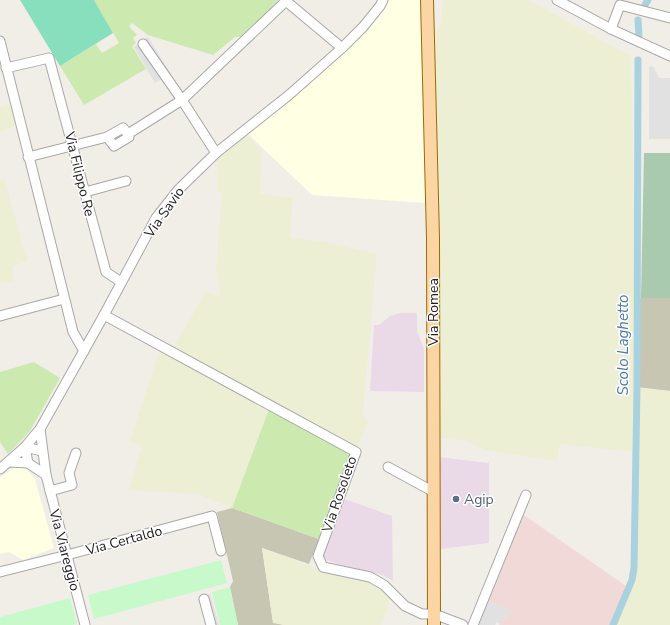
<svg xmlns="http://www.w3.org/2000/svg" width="670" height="625" viewBox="0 0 670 625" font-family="'Nunito Sans',sans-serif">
<rect width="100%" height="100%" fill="#f1eee8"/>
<path fill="#f1d9d8" d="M521,513L629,588L612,625H499L511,611L486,601Z"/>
<g fill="#eadae7">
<path d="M400,313H417V331L424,349V392L370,391L374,325H379L390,316Z"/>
<path d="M438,457L489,463V543L440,549Z"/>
<path d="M342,498L392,516L393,581L383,575L343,566L320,557Z"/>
</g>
<g fill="#ffffe4">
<path d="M388,0H422L425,203L312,195L248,134L367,31L384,9Z"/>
<path d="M14,468H26L35,479L54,548L23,560L9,552L0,554V477Z"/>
</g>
<g fill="#c6c6b3">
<path d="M635,298H670V391L637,388Z"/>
<path d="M232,508L319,539L309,564L262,548L273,622L284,625H238L230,587L233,581L217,512Z"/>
</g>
<g fill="#edefd4">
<path d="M443,0H528L631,56L637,387L670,391V625H612L635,573L633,452L560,444L557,461L489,451L465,441L440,438L434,33L440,27Z"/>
<path d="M10,103L16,125L0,131V106Z"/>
<path d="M247,135L262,151L260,194L293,198L290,238L326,242L377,254L363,414L368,422L357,448L269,409L232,508L197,494L165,492L128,491L142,446L130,441L160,349L170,354L206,291L220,297L216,268L222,193L217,192V161Z"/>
<path d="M0,180H5L27,261L12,266L15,281L0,284Z"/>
<path d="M262,548L316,568L368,581L391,599L381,625H284L273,623Z"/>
</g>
<g fill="#cceaaf">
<path d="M94,0H278L244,37H235L213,55L148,35L132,23L129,26L137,35L133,38L136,43L132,46L146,69L84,105L60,66L96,44L102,53L119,43Z"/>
<path d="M34,362L60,378L30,431L8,454L0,442V372Z"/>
<path d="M269,409L350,452L352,459L319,539L232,508Z"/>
</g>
<path fill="#a9caae" d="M644,153H670V298H641Z"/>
<g fill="#c7f9cb">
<path d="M221,560L227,583L94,619L88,595Z"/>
<path d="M230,587L238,625H220L212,592Z"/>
<path d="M70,598L77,624L72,625H0V617Z"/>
</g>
<path fill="#88dfbd" d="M20,0H94L113,33L60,66Z"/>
<g fill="#e1e1e1">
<path d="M148,37L171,74L155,83L134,47Z"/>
<path d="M653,66L659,78H670V139H649V67Z"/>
<path d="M210,594L219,625H206L198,597Z"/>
<path d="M486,601L511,611L500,624L496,622L495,625H478Z"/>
</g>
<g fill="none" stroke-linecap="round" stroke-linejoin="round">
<g stroke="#a9d2de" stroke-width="7">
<path d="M645,5L648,0"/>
<path d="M638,20L639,35"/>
<path d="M613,625L632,580L634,568L637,388L638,60"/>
</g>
<defs>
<g id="minor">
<path d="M557,0L611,29L670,56"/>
<path d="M611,29L620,5L670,18"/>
<path d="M0,41L73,332L84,351"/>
<path d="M143,44L182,100L216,153"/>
<path d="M6,68L49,58L106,272L121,282"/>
<path d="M128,134L129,137L114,146L107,137L123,128L128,134L182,100L286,1L342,48"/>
<path d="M28,157L107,137"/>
<path d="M85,192L126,181"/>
<path d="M104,315L356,452L318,556L323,567L370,577L384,585L405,606L422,614H434L463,625"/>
<path d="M0,316L64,299"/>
<path d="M40,429L46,475L85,625"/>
<path d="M10,462L28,463L46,475"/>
<path d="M28,463L25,447L42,451"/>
<path d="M388,467L434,492"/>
<path d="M0,469L25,447L40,429L104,315L156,218L178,190L216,153L289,95L342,48L363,27L380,6L383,0"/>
<path d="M50,491L72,485L69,473L76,453"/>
<path d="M0,572L67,555L212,516L221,551"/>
<path d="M204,599L211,625"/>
<path d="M473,625L526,495"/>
</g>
<path id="major" d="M427,0L433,238L434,625"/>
</defs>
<use href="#minor" stroke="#a8a8a8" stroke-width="11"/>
<use href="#major" stroke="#9d6a01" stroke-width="14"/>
<use href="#minor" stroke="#fff" stroke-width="9"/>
<use href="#major" stroke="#fbd5a3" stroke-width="12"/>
</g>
<circle fill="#5c6f8a" stroke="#fff" stroke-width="1.5" cx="456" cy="499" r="4"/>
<g text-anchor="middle" stroke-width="3" stroke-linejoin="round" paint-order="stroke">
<g font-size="14" fill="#212121" stroke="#fff">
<text transform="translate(80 174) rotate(76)" y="5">Via Filippo Re</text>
<text transform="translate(164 212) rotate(-55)" y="5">Via Savio</text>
<text transform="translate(433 312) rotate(-90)" y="5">Via Romea</text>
<text transform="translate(339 494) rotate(-71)" y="5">Via Rosoleto</text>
<text transform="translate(124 540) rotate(-15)" y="5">Via Certaldo</text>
<text transform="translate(65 550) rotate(75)" y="5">Via Viareggio</text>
</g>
<g font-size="14" fill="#4e5e75" stroke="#fff" text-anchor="start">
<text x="464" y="504">Agip</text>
</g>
<g font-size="15" font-style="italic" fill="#4a7aa9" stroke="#fff">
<text transform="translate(623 345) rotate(-90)" y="5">Scolo Laghetto</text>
</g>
</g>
</svg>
